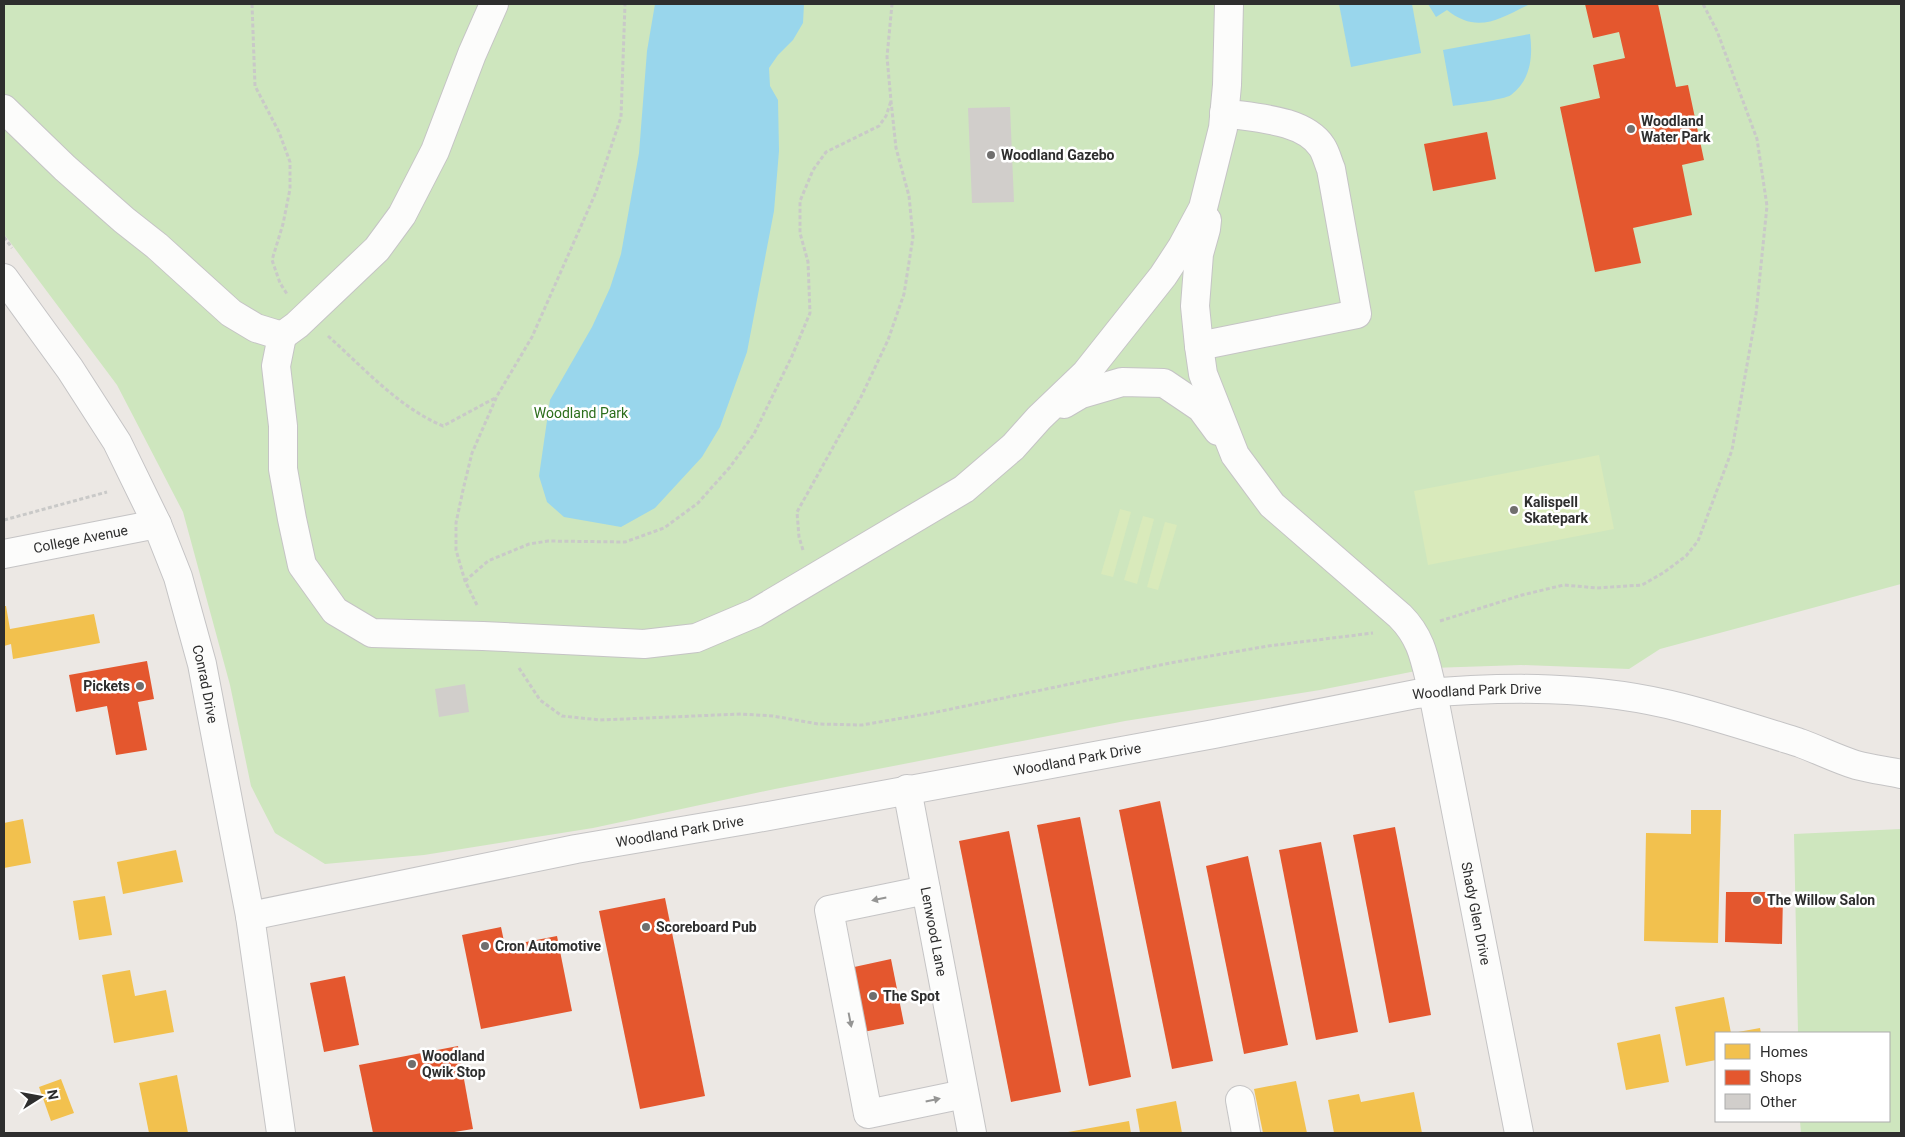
<svg xmlns="http://www.w3.org/2000/svg" width="1905" height="1137" viewBox="0 0 1905 1137" font-family="Roboto,sans-serif">
<rect width="100%" height="100%" fill="#ece8e4"/>
<g fill="#cee6be">
<path d="M4,4H1901V584L1660,649L1629,669L1521,665L1431,668L1320,690L1125,721L775,789L593,828L424,855L325,864L275,833L251,786L230,685L183,512L117,385L4,234Z"/>
<path d="M1901,829V1133H1801L1800,1121H1889V1033H1798L1794,834Z"/>
</g>
<g fill="#d9eabb">
<path d="M1599,455L1614,529L1428,565L1414,491Z"/>
<path d="M1120,509L1131,512L1113,577L1101,574Z"/>
<path d="M1143,516L1154,519L1137,584L1124,580Z"/>
<path d="M1165,522L1177,525L1158,590L1147,587Z"/>
</g>
<g fill="#99d6ec">
<path d="M655,4H804L803,23L793,40L778,55L769,68L770,86L778,100L779,151L774,211L747,352L720,427L702,457L655,508L621,527L564,517L547,502L539,476L550,400L592,327L610,288L621,254L639,153L647,51Z"/>
<path d="M1339,4H1412L1421,53L1351,67Z"/>
<path d="M1428,4H1530C1500,18 1478,35 1447,10L1436,17Z"/>
<path d="M1530,34C1533,56 1531,80 1511,95C1504,100 1465,104 1453,106L1443,50Z"/>
</g>
<g fill="#f2c14e">
<path d="M4,606H6L10,629L94,614L100,643L13,659L11,644L4,646Z"/>
<path d="M1691,810H1721L1718,943L1644,941L1646,833L1691,834Z"/>
<path d="M23,819L31,863L4,868V823Z"/>
<path d="M176,850L183,882L123,894L117,862Z"/>
<path d="M105,896L112,935L79,940L73,901Z"/>
<path d="M130,970L135,996L166,990L174,1032L114,1043L102,975Z"/>
<path d="M1724,997L1731,1033H1716V1060L1686,1066L1675,1007Z"/>
<path d="M1760,1028L1761,1033H1738V1032Z"/>
<path d="M1660,1034L1669,1082L1626,1090L1617,1043Z"/>
<path d="M177,1075L188,1133H149L139,1083Z"/>
<path d="M61,1079L74,1113L51,1121L39,1087Z"/>
<path d="M1296,1081L1307,1133H1263L1254,1089Z"/>
<path d="M1414,1092L1422,1133H1334L1328,1100L1359,1094L1361,1102Z"/>
<path d="M1176,1101L1182,1133H1140L1136,1109Z"/>
<path d="M1129,1121L1131,1133H1068V1132Z"/>
</g>
<g fill="#e4572e">
<path d="M1585,4H1658L1676,87L1688,85L1704,160L1682,165L1692,215L1633,228L1641,263L1595,272L1560,107L1600,98L1593,65L1625,58L1619,32L1593,38Z"/>
<path d="M1487,132L1496,179L1433,191L1424,144Z"/>
<path d="M147,661L154,699L138,702L147,750L116,755L107,706L76,712L69,675Z"/>
<path d="M1160,801L1213,1061L1172,1069L1119,810Z"/>
<path d="M1080,817L1131,1077L1089,1086L1037,825Z"/>
<path d="M1395,827L1431,1015L1389,1023L1353,835Z"/>
<path d="M1009,831L1061,1092L1011,1102L959,841Z"/>
<path d="M1321,842L1358,1032L1316,1040L1279,850Z"/>
<path d="M1248,856L1288,1045L1244,1054L1206,866Z"/>
<path d="M1726,892H1767V895H1783L1782,944L1725,942Z"/>
<path d="M665,898L705,1096L640,1109L599,911Z"/>
<path d="M501,927L505,946L557,936L572,1011L481,1029L462,935Z"/>
<path d="M891,959L904,1024L858,1033L845,969Z"/>
<path d="M345,976L359,1045L324,1052L310,983Z"/>
<path d="M458,1046L473,1129L448,1133H373L359,1065Z"/>
</g>
<g fill="#d1cecb">
<path d="M1010,107L1014,202L972,203L968,108Z"/>
<path d="M465,684L469,712L439,717L435,689Z"/>
</g>
<g fill="none" stroke-linecap="round" stroke-linejoin="round">
<defs>
<g id="minor">
<path d="M4,109L65,168L124,220L157,246L231,313L256,328L282,336L276,366L283,426V469L292,519L302,565L335,611L372,633L483,636L644,644L696,638L755,613L964,489L1013,447L1039,418L1086,373L1163,276L1182,247L1203,208L1223,128L1227,85L1229,4"/>
<path id="s1" d="M1207,220L1206,229L1199,254L1195,306L1199,346L1203,374L1235,455L1272,505L1400,616C1423,639 1425,662 1433,693L1519,1133"/>
<path id="s2" d="M4,278L70,369L117,442L157,524L178,577L202,664L250,916L281,1133"/>
<path d="M282,336L297,325L377,249L402,215L435,151L472,54L494,4"/>
<path d="M1199,346L1357,314L1331,169C1328,162 1326,153 1322,147C1304,119 1254,118 1224,113"/>
<path d="M1064,404L1081,394L1122,382L1164,383L1201,408L1218,431"/>
<path id="s3" d="M4,554L157,524"/>
<path id="s4" d="M907,789L972,1133"/>
<path d="M926,890L829,910L868,1114L964,1094"/>
<path id="s5" d="M250,916L576,849L752,819L1214,734L1416,694C1506,686 1595,685 1683,708C1722,718 1762,731 1800,743C1819,750 1837,759 1856,765C1871,769 1887,771 1901,774"/>
<path d="M1240,1100L1246,1133"/>
</g>
</defs>
<use href="#minor" stroke="#c5c4c5" stroke-width="30"/>
<g stroke="#c9c9c8" stroke-width="3" stroke-dasharray="4 2.5" stroke-linecap="butt">
<path d="M252,4L255,86L279,132L290,162V189L283,224L272,260L280,283L287,294"/>
<path d="M4,237L12,248"/>
<path d="M328,336C364,368 398,407 443,426L497,397"/>
<path d="M4,520L107,492"/>
<path d="M803,550L799,537L797,512L861,397L888,340L904,294L913,237L909,196L896,148L891,101L887,57L892,4"/>
<path d="M465,581L488,561L529,544L548,541L625,542L664,528L698,503L730,467L754,434L792,356L810,313L808,262L800,233V201L813,170L826,152L879,126L886,116L891,101"/>
<path d="M477,605L465,581L456,550V523L463,490L472,453L497,396L532,337L596,192L621,117L625,4"/>
<path d="M1440,621L1522,595L1564,585L1597,588L1642,585L1663,573L1686,556L1698,541L1732,450L1756,314L1767,206L1757,139L1717,31L1703,4"/>
<path d="M519,668L540,700L562,716L600,720L741,714L773,716L818,724L862,725L932,713L1170,663L1268,646L1373,633"/>
</g>
<use href="#minor" stroke="#fcfcfb" stroke-width="28"/>
</g>
<defs><path id="oneway-solid" d="M-6-.8H1V-3.2L6.5 0L1 3.2V.8H-6Z" transform="scale(1.25)"/></defs>
<g fill="#959594">
<use href="#oneway-solid" transform="translate(879 899) rotate(168)"/>
<use href="#oneway-solid" transform="translate(850 1020) rotate(79)"/>
<use href="#oneway-solid" transform="translate(933 1100) rotate(-12)"/>
</g>
<g fill="#706f6e" stroke="#fff" stroke-width="2">
<circle cx="1631" cy="129" r="5"/>
<circle cx="991" cy="155" r="5"/>
<circle cx="1514" cy="510" r="5"/>
<circle cx="140" cy="686" r="5"/>
<circle cx="1757" cy="900" r="5"/>
<circle cx="646" cy="927" r="5"/>
<circle cx="485" cy="946" r="5"/>
<circle cx="873" cy="996" r="5"/>
<circle cx="412" cy="1064" r="5"/>
</g>
<g text-anchor="middle" stroke-width="5" stroke-linejoin="round" paint-order="stroke">
<g font-size="14" font-weight="bold" fill="#2e2e2e" stroke="#fff" text-anchor="start">
<text x="1641" y="126">Woodland<tspan x="1641" dy="16">Water Park</tspan></text>
<text x="1001" y="160">Woodland Gazebo</text>
<text x="1524" y="507">Kalispell<tspan x="1524" dy="16">Skatepark</tspan></text>
<text x="130" y="691" text-anchor="end">Pickets</text>
<text x="1767" y="905">The Willow Salon</text>
<text x="656" y="932">Scoreboard Pub</text>
<text x="495" y="951">Cron Automotive</text>
<text x="883" y="1001">The Spot</text>
<text x="422" y="1061">Woodland<tspan x="422" dy="16">Qwik Stop</tspan></text>
</g>
<g font-size="14" fill="#2c6e1b" stroke="#fff">
<text x="581" y="418">Woodland Park</text>
</g>
<g font-size="14" fill="#2e2e2e" stroke="#fff">
<text dy="5" stroke="none"><textPath href="#s3" startOffset="78">College Avenue</textPath></text>
<text dy="5" stroke="none"><textPath href="#s2" startOffset="458">Conrad Drive</textPath></text>
<text dy="5" stroke="none"><textPath href="#s5" startOffset="1248">Woodland Park Drive</textPath></text>
<text dy="5" stroke="none"><textPath href="#s5" startOffset="842">Woodland Park Drive</textPath></text>
<text dy="5" stroke="none"><textPath href="#s5" startOffset="438">Woodland Park Drive</textPath></text>
<text dy="5" stroke="none"><textPath href="#s1" startOffset="784">Shady Glen Drive</textPath></text>
<text dy="5" stroke="none"><textPath href="#s4" startOffset="145">Lenwood Lane</textPath></text>
</g>
</g>
<rect width="1905" height="1137" fill="none" stroke="#2e2e2e" stroke-width="10"/>
<rect x="1715" y="1032" width="175" height="90" fill="#ffffff" stroke="#ababab"/>
<rect x="1725" y="1044" width="25" height="15" fill="#f2c14e" stroke="#ababab"/>
<text x="1760" y="1057" font-size="15" fill="#2e2e2e">Homes</text>
<rect x="1725" y="1070" width="25" height="15" fill="#e4572e" stroke="#ababab"/>
<text x="1760" y="1082" font-size="15" fill="#2e2e2e">Shops</text>
<rect x="1725" y="1094" width="25" height="15" fill="#d1cecb" stroke="#ababab"/>
<text x="1760" y="1107" font-size="15" fill="#2e2e2e">Other</text>
<g transform="translate(40 1097) rotate(79)" stroke="#ffffff" stroke-width="4" paint-order="stroke">
<path d="M0-4L9 19L0 12L-9 19Z" fill="#2e2e2e"/>
<text y="-8" font-size="14" font-weight="bold" text-anchor="middle" fill="#2e2e2e">N</text>
</g>
</svg>
